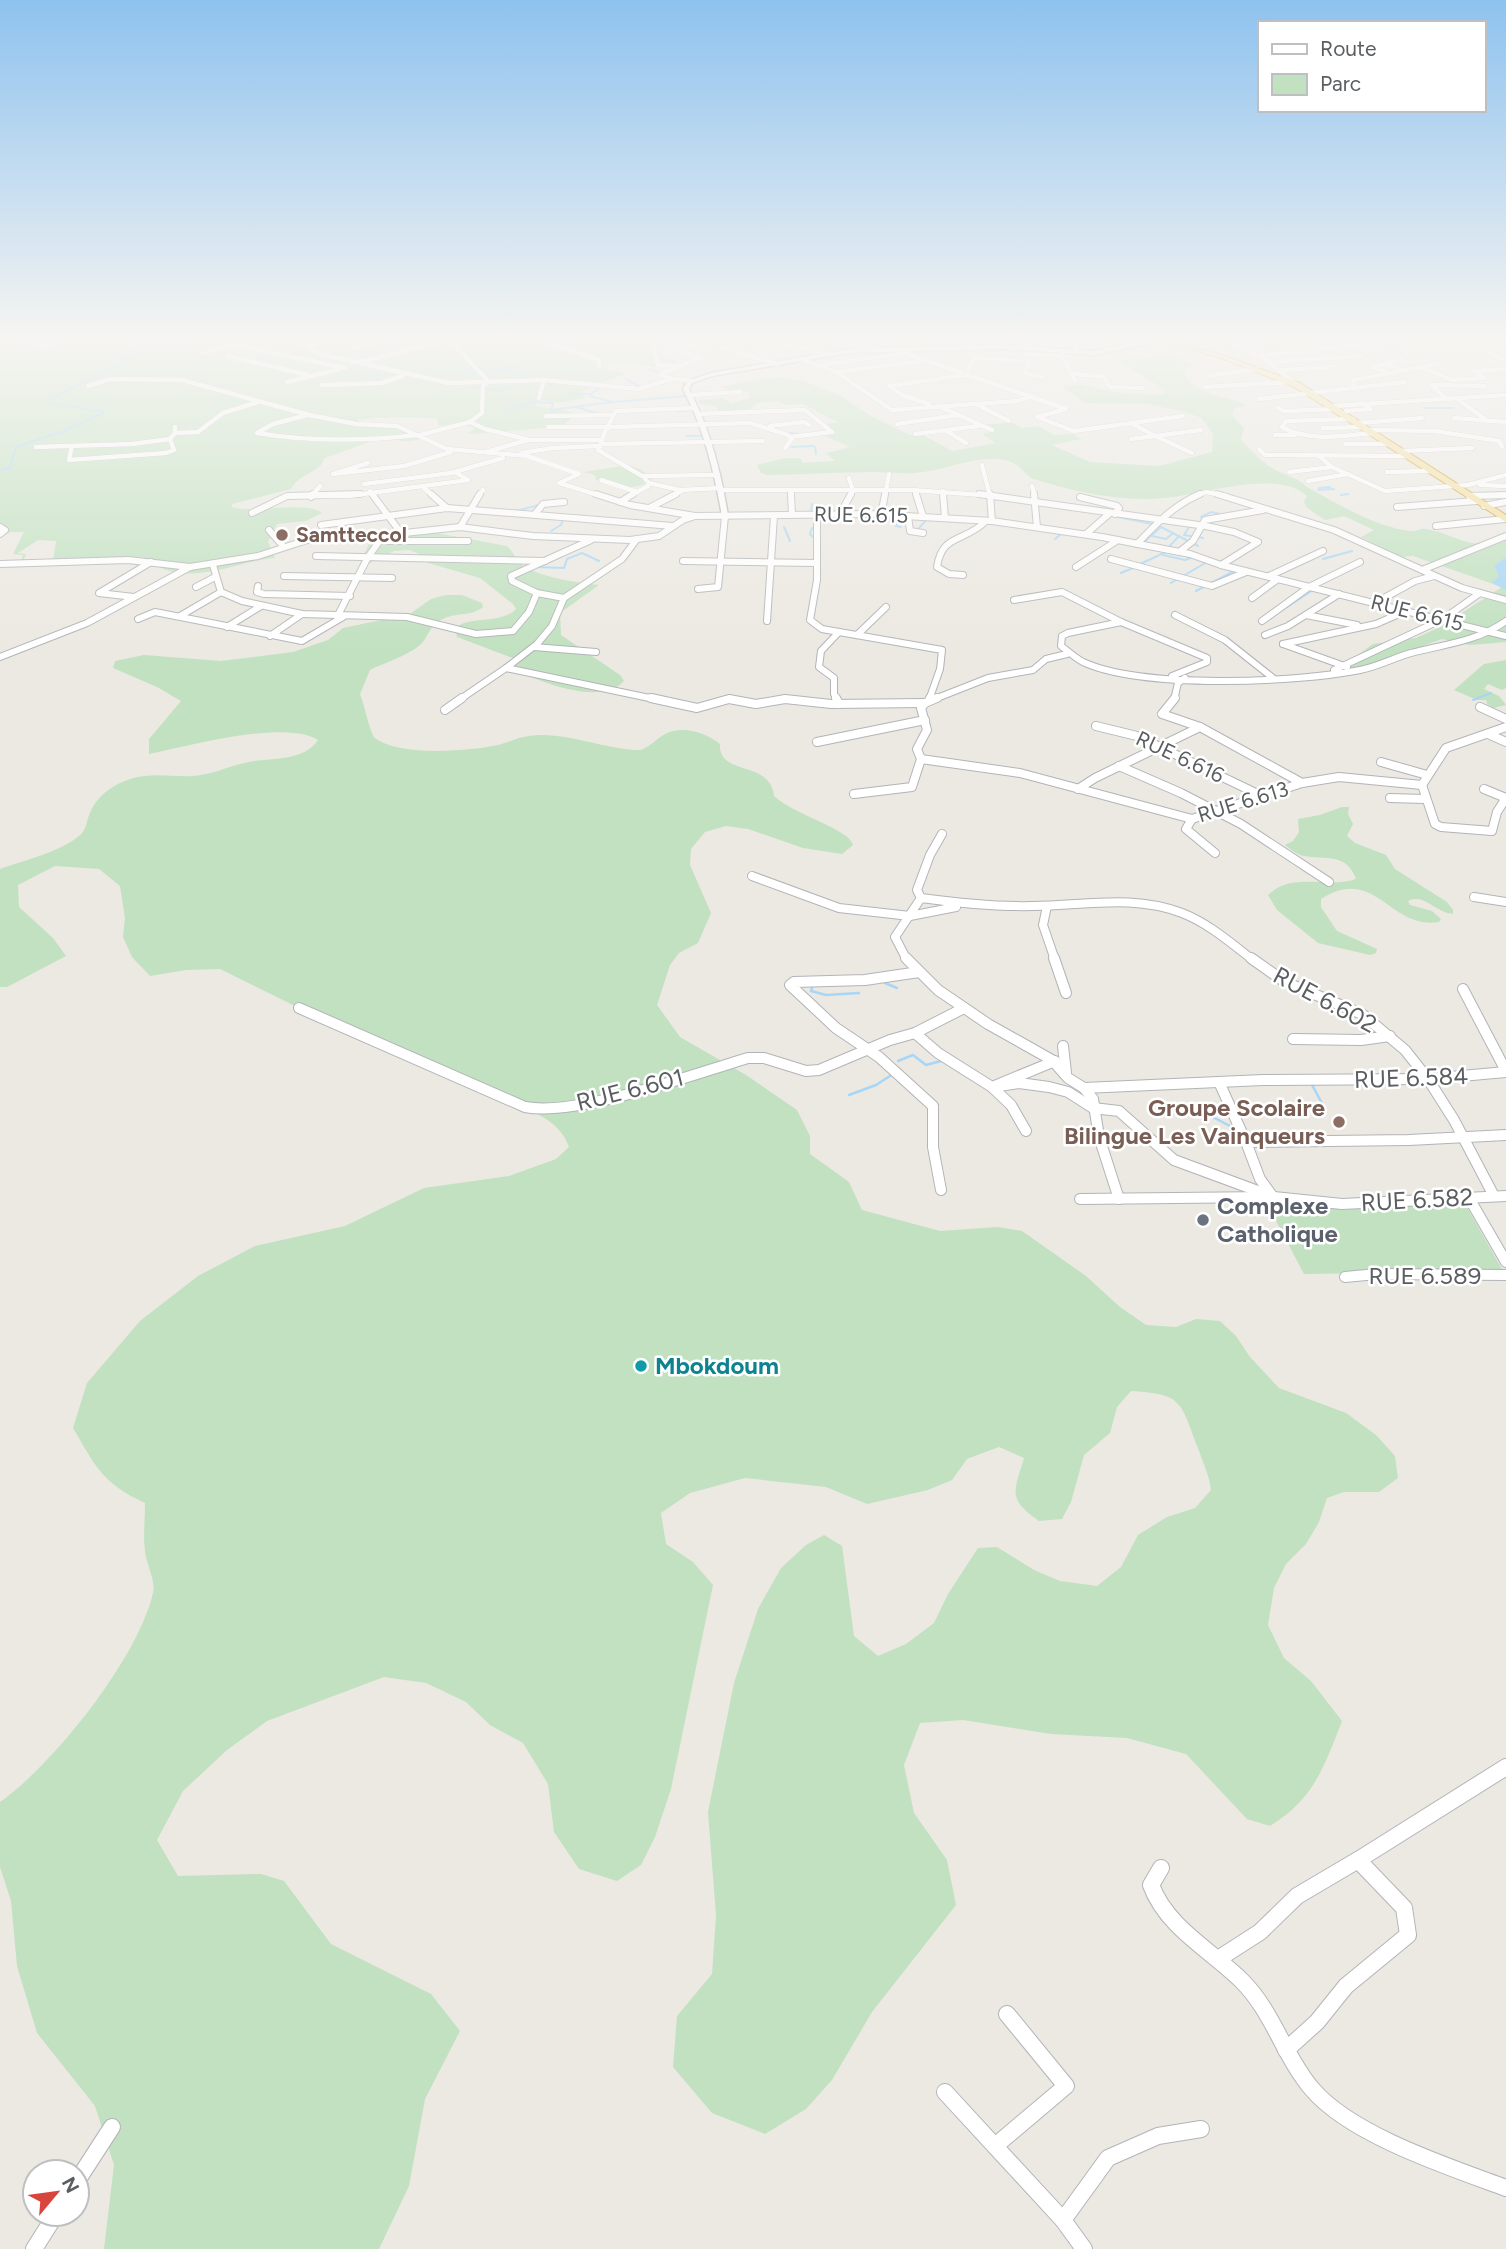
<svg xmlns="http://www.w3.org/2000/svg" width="1506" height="2249" viewBox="0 0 1506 2249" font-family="Figtree,sans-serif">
<rect width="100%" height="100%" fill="#ece9e2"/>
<g fill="#c1e1c0" fill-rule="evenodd">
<path d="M0,335H599L597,337L619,339L622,342C637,344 657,344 666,358L676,360L677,364C663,373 631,360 610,364L607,369L628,373L583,391L584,398L559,403L539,400L535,406L572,412L573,417L565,424L570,426L473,434L468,433L475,428L461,423L439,426L437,419C429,416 366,417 357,420L360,424L394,426L422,438C404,447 386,434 368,439L367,443L325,458C318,475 302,471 291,489L232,504V507C255,514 306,500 322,513L306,521L277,524L268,542L275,558C241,561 205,580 170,571C159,569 152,559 141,557L21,563L23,555L13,554L24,532H11L0,537ZM38,540L56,541L53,561H23L26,554L18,553Z"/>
<path d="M1172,356L1193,364L1184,371C1192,397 1228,395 1248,406L1234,408L1232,415L1244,428L1241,440C1251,449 1260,461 1272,468C1283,475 1298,477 1307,487C1336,503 1377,528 1411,531C1416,532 1421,528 1426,529C1460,535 1465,551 1504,540L1502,534L1506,533V642L1470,645L1442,639L1351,672L1344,669L1351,660L1373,644L1416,638L1440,627L1502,587L1413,556L1401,557L1361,537L1374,530L1344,516L1325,520L1307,508L1304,502L1307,496C1276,468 1202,495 1164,498C1120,502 1075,492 1034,479C1024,476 1022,463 1004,460C973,455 945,471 916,473C902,474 887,472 873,472C838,472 803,475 767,475L761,473L757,465L785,458H800L803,463L835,461L826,453L850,447L823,435L836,433L827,424L838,422L803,404L785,405L778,401L758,403L750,409L720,412L716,407L700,404L698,400L724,398L731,403L750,398L749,392L728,390L723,386L777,377L804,381L841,396L871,416L910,435H923L952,451L996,443L982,434L996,431L983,425L1011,422L1022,428L1038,426L1054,435L1073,434L1081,439L1052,445L1090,462L1159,466L1212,452L1213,434L1201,418L1186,412L1147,404L1085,403L1064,388L1079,384L1120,393L1161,395L1165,392L1159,386L1116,360Z"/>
<path d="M628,465L642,470L652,480C633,492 617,487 596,480L595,475L584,472Z"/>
<path d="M415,529L507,546C513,551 515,558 520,563C535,577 579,583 599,585L560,613L561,635L620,675L624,681C601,706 545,683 519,672L513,658L457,637L455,628C473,615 500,625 516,609L513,604L480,578L428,563L422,555L409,550L394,551L358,569L370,541Z"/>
<path d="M446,595H462L482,603L483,607C471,617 454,612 441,620C429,626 428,638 420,645C405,657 386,662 370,670L360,694C364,703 370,734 375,738C399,757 470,751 498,745C508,743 518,737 529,736C563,730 605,750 641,750C651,746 656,739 665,734C682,725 706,733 720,744C718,777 770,759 774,796C792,814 850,829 853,845L842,854L803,848L748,829L726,826L705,832L691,849L690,865L711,913L698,943L679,953L670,965L657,1005L680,1037L746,1075L797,1110L810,1136V1154L849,1182L862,1210L940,1231L998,1227L1022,1231L1086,1276L1120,1307L1146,1325L1176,1327L1196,1319L1220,1321L1236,1336L1250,1357L1279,1388L1346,1413L1376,1435L1395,1456L1398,1478L1379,1492H1344L1327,1498L1319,1522L1306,1544L1286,1564L1274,1588L1268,1625L1284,1658L1311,1681L1342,1721C1324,1767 1314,1799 1270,1826L1247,1819L1186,1754L1127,1738L1051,1734L963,1720L920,1723L904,1765L914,1813L947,1860L956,1905L872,2012L832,2080L806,2109L765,2134L712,2113L673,2067L677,2016L712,1974L716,1915L708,1812L734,1683L758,1609L781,1568L806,1545L824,1535L842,1546L854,1636L878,1656L906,1644L934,1623L948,1594L978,1548L997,1547L1034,1570L1060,1581L1097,1586L1121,1567L1138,1535L1167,1517L1195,1508L1211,1490C1209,1474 1203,1463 1198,1448C1180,1402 1184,1394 1131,1391L1117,1407L1110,1433L1084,1455L1071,1502L1062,1519L1039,1521C1007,1499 1014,1492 1024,1458L999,1447L967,1459L952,1480L928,1490L867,1504L826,1487L745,1478L690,1493L661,1513L666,1544L693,1562L713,1585L671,1789L655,1837L641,1865L617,1881L579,1869L554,1832L548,1784L523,1743L490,1725L466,1702L426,1683L384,1677L267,1721L227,1750L183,1791L157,1840L178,1876L261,1874L284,1881L331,1944L431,1994L460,2031L425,2099L409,2186L379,2249H104L114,2165L95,2106L37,2033L17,1966L11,1901L0,1867V1802C54,1764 138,1658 153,1593C156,1580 146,1564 145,1551C143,1536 145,1519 145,1503C102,1483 96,1467 73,1428L87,1383L140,1321L198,1276L255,1246L345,1226L424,1188L509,1176L556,1159L569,1147C562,1126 545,1118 525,1107L299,1008L220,969L186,970L150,976L132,957L123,937L125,918L120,886L99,869L55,866L18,885L19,907L53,938L66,956L7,987H0V869C25,860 58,853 79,836C87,830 86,821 90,813C98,792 123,778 145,776C160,774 177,777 193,776C211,775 227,767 244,763C267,757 303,763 318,740C285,719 188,746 149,754V739L181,701L157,687L113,668L115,661L144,655L221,661L293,652L328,640L343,628L410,614L431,599Z"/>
<path d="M1506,660V688L1502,690L1488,684L1484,689L1499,696L1506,705L1494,708L1487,704L1486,700H1477L1454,690L1484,664Z"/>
<path d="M1342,807H1349L1348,814L1353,824L1347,836L1355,843L1386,855L1395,869L1447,902L1453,910V914C1436,913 1424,893 1408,901L1410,905L1432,911L1441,919L1439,922C1389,930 1376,864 1321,899V907L1337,931L1377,949L1376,953L1370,955L1318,943L1277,910L1268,895C1293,871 1326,889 1356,879C1347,852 1324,860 1304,856C1298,855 1290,849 1285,845L1293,841L1299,832L1298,819L1320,815Z"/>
<path d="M1266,1202H1464L1503,1271L1304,1274Z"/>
</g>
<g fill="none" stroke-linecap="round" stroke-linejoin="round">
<g stroke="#a7d6f6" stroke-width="2">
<path d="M867,343L883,348"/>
<path d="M1385,349L1392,348"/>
<path d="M474,366L464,373H485L512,365"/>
<path d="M515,367L502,371L525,379"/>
<path d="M650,369L660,373"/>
<path d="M626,379L639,386"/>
<path d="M368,383L365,381L372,377L393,374"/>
<path d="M549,386L556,382"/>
<path d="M474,387L496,390L520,385L519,382"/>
<path d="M572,394H591L590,396L613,402L687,396L683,382"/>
<path d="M591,394L602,386"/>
<path d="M576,407L596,413"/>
<path d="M1424,408H1454"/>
<path d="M507,411L532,402L553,403L551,410L613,402"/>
<path d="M677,411L695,410"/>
<path d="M786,433L800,434"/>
<path d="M686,436H704"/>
<path d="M791,447L814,446"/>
<path d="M815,447L816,454"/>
<path d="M0,470L10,468L16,447L63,431L105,412L49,403L53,398L129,358L133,355L129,347L160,345L198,335"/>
<path d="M1319,488L1330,487"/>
<path d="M1318,490L1334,489"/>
<path d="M1341,495L1348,494"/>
<path d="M516,511L539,505"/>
<path d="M811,513L812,504"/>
<path d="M1113,516L1157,525L1198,546"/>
<path d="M1201,517L1211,512L1224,515"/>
<path d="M878,520L898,521L896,526L901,527"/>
<path d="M1191,524L1184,535L1203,538"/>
<path d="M784,527L790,541"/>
<path d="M812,528L810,534L814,538"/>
<path d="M918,529L928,518"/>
<path d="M551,531L561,525L563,520"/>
<path d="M1152,536L1166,539L1173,533"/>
<path d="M1055,539L1062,533"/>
<path d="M1143,543L1161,527"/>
<path d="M1167,549L1179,536"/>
<path d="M1163,555L1185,560L1193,557"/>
<path d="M1323,559L1352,551"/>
<path d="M1140,564L1166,552"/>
<path d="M535,567L564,568L567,559L582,553L599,561"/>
<path d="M1121,573L1135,567"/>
<path d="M1171,583L1207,562"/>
<path d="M1196,591L1234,571"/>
<path d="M1281,611L1313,590"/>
<path d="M1473,700L1491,693"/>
</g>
<g stroke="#a7d6f6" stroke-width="2.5">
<path d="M885,983L897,988"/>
<path d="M813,985L811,991L826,995L859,993"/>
<path d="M898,1061L913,1055L926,1065L941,1061"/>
<path d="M1311,1083L1324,1107"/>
<path d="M849,1095L876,1085L893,1074"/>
<path d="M1198,1108H1226"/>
<path d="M1199,1110L1234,1128"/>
</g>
<path fill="#a7d6f6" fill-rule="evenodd" d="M1506,557V590L1492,583L1499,576L1494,566Z"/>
<defs>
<g id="minor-far4">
<path d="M19,335L41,347L86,335"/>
<path d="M292,335L289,336L292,339L320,354L449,383L544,380L639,389L672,379"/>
<path d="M525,335L599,360V366"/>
<path d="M603,335L606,340L613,341H694"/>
<path d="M738,335L830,354"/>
<path d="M791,335L833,340L878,350"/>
<path d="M864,335H901"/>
<path d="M940,335H945"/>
<path d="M1218,335L1269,362L1294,383"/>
<path d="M1327,335L1326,337L1332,339L1379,335"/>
<path d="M1464,335L1482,350L1506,361"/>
<path d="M651,336L658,365L675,366"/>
<path d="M303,346L353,335"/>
<path d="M721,347L778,364"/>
<path d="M967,347L978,337"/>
<path d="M1003,347L1015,335"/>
<path d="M350,348L413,335"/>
<path d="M1029,348L1039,335"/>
<path d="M893,349L1066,409"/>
<path d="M1063,351L1062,356L1075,381"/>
<path d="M1074,352L1081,336L1096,335"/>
<path d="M203,353L231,345L241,346L345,368"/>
<path d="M1026,354L1062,356"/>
<path d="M228,356L308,375"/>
<path d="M1256,356L1405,340L1397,335"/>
<path d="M801,359L836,372L892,410L1018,401L1032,396"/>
<path d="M1403,359L1385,363L1403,371"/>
<path d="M359,362L457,338"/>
<path d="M1269,362L1362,356"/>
<path d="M1387,364L1372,367L1388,373"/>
<path d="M821,365L900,354"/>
<path d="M1425,369L1452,380L1483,378"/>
<path d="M968,370L974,358L1026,361L1029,362L1025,373L1043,377"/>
<path d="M1281,370L1333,367"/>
<path d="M836,372L922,361"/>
<path d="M1072,374L1103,376L1110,387L1142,388"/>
<path d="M1208,376L1257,369"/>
<path d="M1484,378L1474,371L1506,369"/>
<path d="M692,381L668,378L661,374L700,358L683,352V348L730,335"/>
<path d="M287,382L340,369"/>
<path d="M322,385L382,383L403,376"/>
<path d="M88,386L110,379L182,380L309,415L356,424L397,426L447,449L527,456L579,474L559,483L601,496"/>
<path d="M1205,387L1291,382"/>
<path d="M1353,387L1354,380L1437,364"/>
<path d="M690,395L741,392"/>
<path d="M539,398L544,380"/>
<path d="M1445,398L1432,385L1485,386"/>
<path d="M1456,398L1486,420"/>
<path d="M1259,399L1405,382"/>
<path d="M929,404L902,395L889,386L965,375"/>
<path d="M976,404L1009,421"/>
<path d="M1334,406L1506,395"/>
<path d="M943,408L992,430"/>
<path d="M1278,408L1284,411L1338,409"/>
<path d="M1066,409L1037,417L1074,431L1183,416"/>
<path d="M1346,411L1371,409L1363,403"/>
<path d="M697,414L805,410L832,432L790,437"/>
<path d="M307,415L273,424L257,433C310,442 365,441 418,435"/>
<path d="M546,416L613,415"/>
<path d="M1454,418L1506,422"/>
<path d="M1353,419L1286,421L1282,427C1311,443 1343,435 1374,433"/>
<path d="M470,422L485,429L526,439"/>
<path d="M1359,423L1422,418"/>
<path d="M897,424L958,415"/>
<path d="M770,426L804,422L809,425"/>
<path d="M548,427H611L608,426L616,411L695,408"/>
<path d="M1323,428L1364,427"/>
<path d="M945,430L966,443"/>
<path d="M1370,430L1435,431L1499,441L1502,447"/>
<path d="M175,433L198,432L223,413L258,402"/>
<path d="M915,434L978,426"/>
<path d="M420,435L470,422L482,413L483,385L489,382L454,345L459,335"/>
<path d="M1275,435H1295"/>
<path d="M1131,439L1155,436L1133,424"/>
<path d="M601,444L763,441"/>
<path d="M1345,444H1390"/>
<path d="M72,446L69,460L166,453L174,450L170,439L175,433V427"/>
<path d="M600,446L598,450L642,476L718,475"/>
<path d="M36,447L132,444L170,439"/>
<path d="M1259,449L1265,455L1409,456"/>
<path d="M1402,451L1472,448"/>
<path d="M486,452L528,440H602"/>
<path d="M521,453L553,448L600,446L606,429L611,427L750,423L788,435L792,439L785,448"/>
<path d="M1192,453L1155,436L1201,430"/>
<path d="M1319,456L1332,467L1385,491L1468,485L1506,475"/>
<path d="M368,463L333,474L404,466L451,452"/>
<path d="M982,465L990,496"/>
<path d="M1289,472L1332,467"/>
<path d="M1387,472L1431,471"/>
<path d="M849,478L853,491L850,496"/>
<path d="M601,480L637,492"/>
<path d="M1308,481L1348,474"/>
<path d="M649,483L680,490L721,488"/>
<path d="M364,484L451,473L503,458"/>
<path d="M1480,485L1506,486"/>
<path d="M1032,486L1035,496"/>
<path d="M424,488L433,496"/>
<path d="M722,490H912L996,496"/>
<path d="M915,490L917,496"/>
<path d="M370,491L374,496"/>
<path d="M943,491V496"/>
<path d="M791,492V496"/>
<path d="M287,496H348L468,480L455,472"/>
<path d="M312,496L320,486"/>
<path d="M478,496L483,490"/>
<path d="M630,496L648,486L649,483L645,479"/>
<path d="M672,496L684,490"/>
<path d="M885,496L889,474"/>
<path d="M1196,496L1206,492L1226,496"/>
<path d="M1469,496L1506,495"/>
</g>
<g id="minor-far3">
<path d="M372,494L401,533"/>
<path d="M431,494L447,508"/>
<path d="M596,494L630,505L695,516"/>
<path d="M791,494L792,515"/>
<path d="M916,494L923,516"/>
<path d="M943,494L945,518"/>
<path d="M979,494L1206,526L1234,532L1258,542L1221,565"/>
<path d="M990,494L992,521"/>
<path d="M1034,494L1037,527"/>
<path d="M1217,494L1334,530L1422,570"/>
<path d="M1469,496L1506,495"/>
<path d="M311,497L313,494"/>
<path d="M1080,497L1117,506L1119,508L1115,514"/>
<path d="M620,502L633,494"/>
<path d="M1484,506L1505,502"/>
<path d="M651,507L676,494"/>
<path d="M1397,507L1476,501"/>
<path d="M252,513L287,496L360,494"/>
<path d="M535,514L543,504L564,502"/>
<path d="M817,514V580L810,620L822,629L942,650L940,669L929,700"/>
<path d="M840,514L851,494"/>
<path d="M881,515L885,494"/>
<path d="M908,516L910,531L923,533"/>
<path d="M321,525L447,508L673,526"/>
<path d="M1436,526L1505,519"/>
<path d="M0,527L5,530L0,534"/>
<path d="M460,527L480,494"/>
<path d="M269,530L283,546"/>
<path d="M1086,534L1110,513"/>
<path d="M1506,536L1422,570L1462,588L1506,600"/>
<path d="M637,539L622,559L564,598L552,626L537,644L506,668L659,700"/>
<path d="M384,541H468"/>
<path d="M1137,544C1156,524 1174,505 1200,494"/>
<path d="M1179,552L1193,541L1205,520L1263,510"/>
<path d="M316,556L545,561"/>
<path d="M1111,559L1212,586L1246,572"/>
<path d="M683,561L817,563"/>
<path d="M0,564L128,560L190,567L258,556L307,540L349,539L460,527L533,536L630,540L659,536L683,520L695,516L870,514L992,521L1102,537L1190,554L1221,565L1506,636"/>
<path d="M213,565L221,592L242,601L302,614L407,617L476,634L513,631L529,612L537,593"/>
<path d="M1076,567L1118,540"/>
<path d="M963,575L949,574L937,567C942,533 964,543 986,521"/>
<path d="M284,576L392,578"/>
<path d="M1269,576L1323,551"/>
<path d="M258,586L257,592L264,594L350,596"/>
<path d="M196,587L215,577"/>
<path d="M698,589L718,587L725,516"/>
<path d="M134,597L99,593L151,562"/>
<path d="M564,598L537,593L512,581L511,576L591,540"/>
<path d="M1252,598L1278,579"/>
<path d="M1014,600L1062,592L1121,622L1207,658V662L1172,676"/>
<path d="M1375,603L1415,581L1434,576"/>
<path d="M1175,615L1225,640L1273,678"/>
<path d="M1306,615L1357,625"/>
<path d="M180,616L221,592"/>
<path d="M337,617L368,557L384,535"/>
<path d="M138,619L155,612L302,641L343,617"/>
<path d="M767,621L774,516"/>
<path d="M1262,621L1309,587L1360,562"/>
<path d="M1121,622L1068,633L1062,636L1061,646C1068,651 1075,658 1083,662C1142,689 1295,683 1360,670C1377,667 1393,658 1411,653C1445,644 1476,642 1506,621"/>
<path d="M227,627L261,606"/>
<path d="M857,635L886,607"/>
<path d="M1265,635L1288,626L1339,594"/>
<path d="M270,636L302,614"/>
<path d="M1283,644L1376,624L1408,610"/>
<path d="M1283,644L1347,667"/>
<path d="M534,647L596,652"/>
<path d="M0,657L87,623L190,567"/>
<path d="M1334,670L1443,619L1480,593"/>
<path d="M459,700L506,668"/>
<path d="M725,700H735"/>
<path d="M779,700H795"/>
<path d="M837,700L834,694V678L819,667L821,651L839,632"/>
<path d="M932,700L988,678L1033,670L1046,659L1067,654"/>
<path d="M1174,700L1178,683L1185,678"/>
</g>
<g id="minor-far2">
<path d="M651,698L697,708L729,699L756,704L785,699L831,704L925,703"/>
<path d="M836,698L839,704"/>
<path d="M1175,698L1162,714L1200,727"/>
<path d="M929,701L930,698"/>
<path d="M1480,707L1506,719"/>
<path d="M445,710L462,698"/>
<path d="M1096,726L1137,736L1262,796"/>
<path d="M1488,734L1506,742"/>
<path d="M817,742L925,720"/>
<path d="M921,759L1020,773L1192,819L1302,783L1339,777L1422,785L1446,748L1506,727"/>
<path d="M1381,762L1427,775"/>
<path d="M1119,766L1181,793L1241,824L1329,882"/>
<path d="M1422,785L1435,824L1441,827L1492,831L1497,812L1506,798"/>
<path d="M1078,789L1095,778L1200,727L1302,783"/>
<path d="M1484,789L1506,798"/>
<path d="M854,794L912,787L921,759L917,749L927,730L921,708L925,703L937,698"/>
<path d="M1390,798L1425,799"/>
<path d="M1192,819L1186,829L1215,853"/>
<path d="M752,876L839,908L910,916L956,907"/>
<path d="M1474,897L1506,902"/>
<path d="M921,898L917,890L930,855L942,834"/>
<path d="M1047,906L1043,925L1055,960"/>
<path d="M907,960L895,937L921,898C958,903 996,907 1033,906C1084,906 1132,894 1182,913C1208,923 1231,943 1253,960"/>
</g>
<g id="minor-far1">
<path d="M906,958L938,990L988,1024L1052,1060L1068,1078L1084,1088L1263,1080L1428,1079"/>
<path d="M1054,958L1066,993"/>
<path d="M1251,958L1285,982L1362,1014L1405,1050L1428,1079"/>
<path d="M919,972L865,980L794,982L790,985L836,1028L879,1057L933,1106V1147L941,1190"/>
<path d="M1463,989L1506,1071"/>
<path d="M299,1008L525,1107C577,1117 694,1074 748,1058H764L806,1071L819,1070L890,1040L915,1033L964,1008"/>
<path d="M915,1033L938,1053L992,1087L1019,1083L1049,1087L1068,1092L1093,1108L1119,1111L1174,1160L1274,1197L1342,1204L1506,1196"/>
<path d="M1293,1039L1361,1040L1390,1036"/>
<path d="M1063,1046L1066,1073"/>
<path d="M1428,1079L1454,1120L1494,1196"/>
<path d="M1428,1079L1506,1072"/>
<path d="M1219,1082L1246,1142"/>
<path d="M1084,1088L1093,1099L1099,1137L1119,1199"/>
<path d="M1026,1131L1011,1105L992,1087L1055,1061"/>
<path d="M1273,1197L1260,1179L1246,1142L1409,1140L1506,1135"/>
<path d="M1469,1198L1506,1262"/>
<path d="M1080,1199L1270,1197"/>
<path d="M1345,1277L1377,1274L1506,1275"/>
</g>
<g id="minor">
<path d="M1161,1868L1151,1885C1167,1928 1211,1950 1242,1981C1273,2012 1284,2056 1312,2089C1351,2135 1449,2167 1506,2188"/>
<path d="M1218,1959L1260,1932L1297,1896L1358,1860"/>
<path d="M1286,2050L1317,2022L1346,1986L1408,1935L1404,1908L1358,1860L1506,1767"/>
<path d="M945,2092L1063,2220L1084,2249"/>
<path d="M995,2146L1066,2086L1007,2014"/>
<path d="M77,2181L112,2127"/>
<path d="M1063,2220L1108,2158L1158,2136L1201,2129"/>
<path d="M34,2249L56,2214"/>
</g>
<path id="tertiary" d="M1160,338L1162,341L1093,355L1003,349L849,353L712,376L692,383L689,389C710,429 721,471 728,516L725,518L722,516C714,471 704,429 683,389L688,381L711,373L849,349L1003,345L1093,351Z"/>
<path id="trunk" d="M1138,335H1149L1225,356L1300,383L1506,515V522L1294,387L1221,358Z"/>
</defs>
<use href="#minor-far4" stroke="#b2b4b8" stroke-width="5"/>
<use href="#minor-far3" stroke="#b2b4b8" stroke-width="8"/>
<use href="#minor-far2" stroke="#b2b4b8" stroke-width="10"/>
<use href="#minor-far1" stroke="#b2b4b8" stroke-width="12"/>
<use href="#minor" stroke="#b2b4b8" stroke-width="18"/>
<use href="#tertiary" stroke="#b2b4b8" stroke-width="3"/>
<use href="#trunk" stroke="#d89716" stroke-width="2"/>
<use href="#minor-far4" stroke="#fff" stroke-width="4.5"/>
<use href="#minor-far3" stroke="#fff" stroke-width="6"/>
<use href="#minor-far2" stroke="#fff" stroke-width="8"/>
<use href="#minor-far1" stroke="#fff" stroke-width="10"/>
<use href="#minor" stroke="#fff" stroke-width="16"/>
<use href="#tertiary" fill="#fff" fill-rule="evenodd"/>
<use href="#trunk" fill="#f4e0a0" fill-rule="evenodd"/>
</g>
<linearGradient id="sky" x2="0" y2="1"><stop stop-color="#8ec2ee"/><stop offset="0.52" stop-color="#f6f5f2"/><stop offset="1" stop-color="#f6f5f2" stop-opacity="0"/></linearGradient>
<rect width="1506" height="650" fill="url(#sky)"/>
<g fill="#8d6e63" stroke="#fff" stroke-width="2.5">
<circle cx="282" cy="535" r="7"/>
<circle cx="1339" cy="1122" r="7"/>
</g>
<circle fill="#6b7280" stroke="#fff" stroke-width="2.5" cx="1203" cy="1220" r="7"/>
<circle fill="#0f9aa8" stroke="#fff" stroke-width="2.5" cx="641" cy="1366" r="7"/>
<g text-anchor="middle" stroke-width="5" stroke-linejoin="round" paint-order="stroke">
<g font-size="21" fill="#5a5e61" stroke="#fff">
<text transform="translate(861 515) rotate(1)" y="7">RUE 6.615</text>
<text transform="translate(1417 613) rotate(14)" y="7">RUE 6.615</text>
<text transform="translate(1180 757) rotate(25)" y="7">RUE 6.616</text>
<text transform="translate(1243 802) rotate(-17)" y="7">RUE 6.613</text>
</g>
<g font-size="21" font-weight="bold" fill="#785e54" stroke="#fff" text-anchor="start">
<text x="296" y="542">Samtteccol</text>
</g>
<g font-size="24" fill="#5a5e61" stroke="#fff">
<text transform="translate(1325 1000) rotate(28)" y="8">RUE 6.602</text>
<text transform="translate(1411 1078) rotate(-2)" y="8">RUE 6.584</text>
<text transform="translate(630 1090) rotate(-14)" y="8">RUE 6.601</text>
<text transform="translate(1417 1200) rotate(-3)" y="8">RUE 6.582</text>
<text x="1425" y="1284">RUE 6.589</text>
</g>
<g font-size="24" font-weight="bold" fill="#785e54" stroke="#fff" text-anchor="end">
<text x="1325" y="1116">Groupe Scolaire<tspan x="1325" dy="28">Bilingue Les Vainqueurs</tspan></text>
</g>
<g font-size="24" font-weight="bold" fill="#5b616d" stroke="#fff" text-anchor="start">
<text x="1217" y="1214">Complexe<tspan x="1217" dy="28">Catholique</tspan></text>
</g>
<g font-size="24" font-weight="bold" fill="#0d838f" stroke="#fff" text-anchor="start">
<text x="655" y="1374">Mbokdoum</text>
</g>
</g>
<rect x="1258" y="21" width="228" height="91" fill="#ffffff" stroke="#bdbfc0" stroke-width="2"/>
<rect x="1272" y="44" width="35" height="10" fill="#ffffff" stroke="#bdbfc0" stroke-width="2"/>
<text x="1320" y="56" font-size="21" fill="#5a5e61">Route</text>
<rect x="1272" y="74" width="35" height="21" fill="#c1e1c0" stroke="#bdbfc0" stroke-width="2"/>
<text x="1320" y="91" font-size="21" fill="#5a5e61">Parc</text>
<g transform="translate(56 2193) rotate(61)"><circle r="33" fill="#ffffff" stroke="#bdbfc0" stroke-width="2"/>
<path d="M0-5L12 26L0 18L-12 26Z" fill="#d8453c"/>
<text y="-10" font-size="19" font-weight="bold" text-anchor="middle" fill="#5a5e61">N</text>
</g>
</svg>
